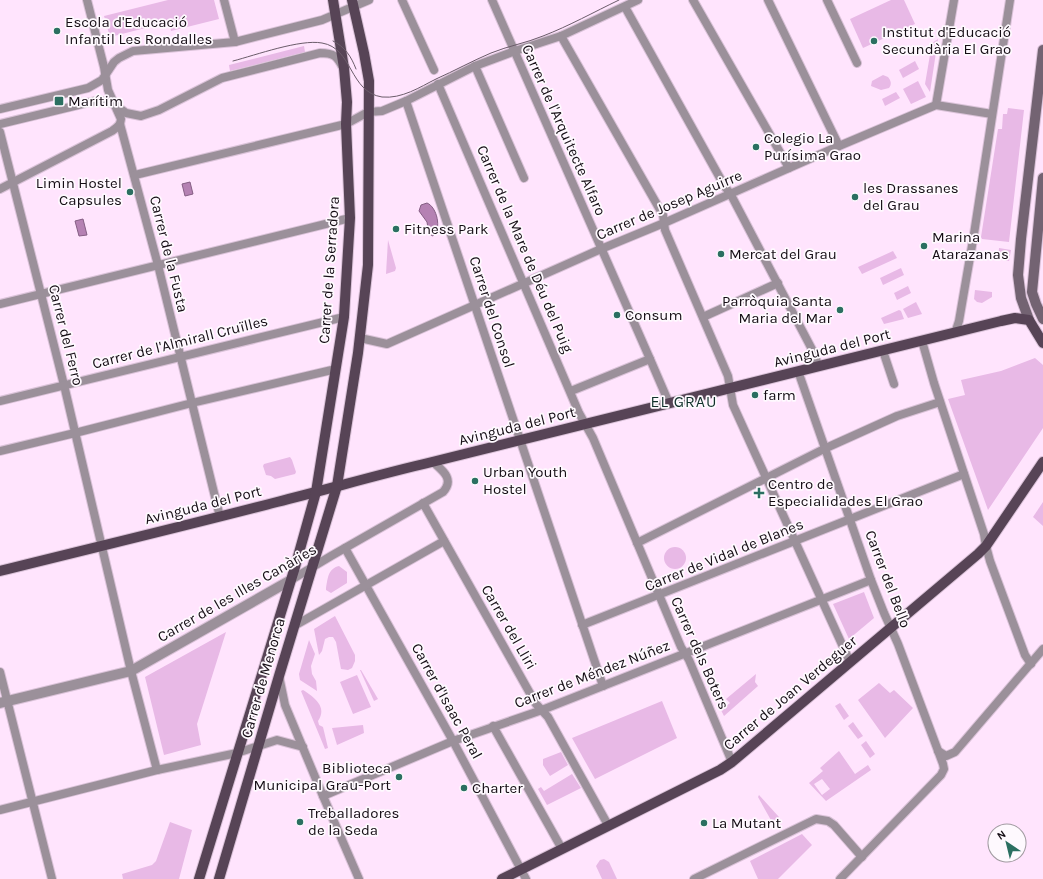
<svg xmlns="http://www.w3.org/2000/svg" width="1043" height="879" viewBox="0 0 1043 879" font-family="Karla,sans-serif">
<rect width="100%" height="100%" fill="#ffe4fd"/>
<g fill="#e8b9e6" fill-rule="evenodd">
<path d="M168,0H214L219,19L171,31L169,22L110,37L104,16Z"/>
<path d="M891,0H904L915,24L863,48L850,19Z"/>
<path d="M938,39L930,92L925,84L932,43Z"/>
<path d="M304,46L305,52L230,71L229,65Z"/>
<path d="M915,61L919,69L903,78L899,70Z"/>
<path d="M883,75L888,77C891,81 892,84 889,88L881,90L871,86L872,81Z"/>
<path d="M918,81L926,97L911,104L903,89Z"/>
<path d="M896,92L900,98L885,106L882,99Z"/>
<path d="M1008,108L1024,110L1009,242L982,239L981,237L998,129H1002L1003,114H1007Z"/>
<path d="M388,240L396,268L395,271L386,274Z"/>
<path d="M999,248L1011,250L1009,261L998,259Z"/>
<path d="M893,251L897,258L862,274L858,267Z"/>
<path d="M901,268L904,275L883,285L880,278Z"/>
<path d="M908,286L911,293L897,300L894,293Z"/>
<path d="M975,290L992,292V297L982,303L977,302L974,299Z"/>
<path d="M916,302L922,314L908,318L903,309Z"/>
<path d="M899,310L901,311L904,319L884,324L881,318Z"/>
<path d="M1035,358L1043,365V428L988,510L948,399L965,395L961,380L1001,371Z"/>
<path d="M290,457L292,460L296,472L295,474L275,479L271,476L266,475L263,466L264,464Z"/>
<path d="M1043,502V526L1033,517Z"/>
<circle cx="675" cy="558" r="11"/>
<path d="M339,566L347,572V583L331,593L326,590V588C328,577 328,569 339,566Z"/>
<path d="M864,592L874,618L849,639L833,604Z"/>
<path d="M335,616L355,655V661L352,668L348,670L341,669L336,642L333,637H329L325,639L322,651L319,655L314,629Z"/>
<path d="M226,632L197,724L201,745L164,755L145,677Z"/>
<path d="M309,640L315,654L311,666L312,674L316,681L317,691L300,680L299,674Z"/>
<path d="M360,670H361L378,699L374,701Z"/>
<path d="M756,674L755,682L758,686L724,716L721,710L730,703L726,699Z"/>
<path d="M357,675L371,707L353,714L340,682Z"/>
<path d="M879,683L890,693L894,690L913,708L885,738L858,700Z"/>
<path d="M303,690C314,697 328,707 318,721L319,725L323,727L328,748L325,749L301,691Z"/>
<path d="M662,701L677,738L595,779L572,738Z"/>
<path d="M840,703L849,716L844,720L835,706Z"/>
<path d="M853,722L863,736L858,739L848,726Z"/>
<path d="M363,725L364,733L337,745L332,728Z"/>
<path d="M866,741L875,754L870,758L861,745Z"/>
<path d="M839,751L855,774L868,765L871,770L826,801L809,783L823,771L820,768ZM822,779L830,789L822,795L814,784Z"/>
<path d="M561,752L568,765L550,776L543,765V759Z"/>
<path d="M572,774L581,788L547,805L538,789L541,787L544,791Z"/>
<path d="M759,795L779,817V820L776,823L772,822L758,797Z"/>
<path d="M170,822L192,830L179,879H123L122,874L152,865L156,861Z"/>
<path d="M802,834L812,845L778,879H758L750,861Z"/>
<path d="M604,859L609,862L617,879H602L596,866L600,860Z"/>
</g>
<g fill="#b581b3" stroke="#855e84">
<path d="M190,182L193,194L185,196L182,184Z"/>
<path d="M427,203C437,207 442,229 433,236L429,234L427,222L419,211L421,205Z"/>
<path d="M83,219L87,235L79,236L75,221Z"/>
</g>
<g fill="none" stroke-linecap="round" stroke-linejoin="round">
<defs>
<g id="minor">
<path d="M87,0L104,67L108,90L121,119L120,124L158,265L220,517"/>
<path d="M224,0L235,42"/>
<path d="M402,0L434,70"/>
<path d="M492,0L650,359L669,403"/>
<path d="M693,0L789,168"/>
<path d="M768,0L839,146"/>
<path d="M827,0L857,63"/>
<path d="M625,7L725,187L730,193L815,355L818,366"/>
<path d="M561,36L663,215L665,230L728,376L733,405L850,662"/>
<path d="M475,66L524,178"/>
<path d="M438,84L579,413L593,438L681,647L689,660L732,762"/>
<path d="M406,101L603,686"/>
<path d="M936,105L954,0"/>
<path d="M0,109L88,88L102,80L114,62L119,58L133,51L235,42L322,20L369,0"/>
<path d="M0,124L99,100L114,104L126,113L141,116L159,110L222,78L320,53C334,53 337,56 343,68"/>
<path d="M0,132L64,385L131,671L157,770"/>
<path d="M135,175L346,124L368,112L382,111L406,101L475,66L515,51L561,36L638,0"/>
<path d="M0,189L112,131L116,128L120,124"/>
<path d="M0,304L350,218"/>
<path d="M703,317L778,283"/>
<path d="M955,333L959,321L974,234L1010,0"/>
<path d="M360,338L387,344L601,249L664,223L839,146L936,105L992,114"/>
<path d="M922,341L934,383L984,534L986,546L990,561L1025,655L1031,664"/>
<path d="M883,351L894,384"/>
<path d="M798,371L871,580L884,613L898,644L943,764L944,769L941,775L840,879"/>
<path d="M571,391L650,359"/>
<path d="M0,401L344,317"/>
<path d="M0,451L75,433L192,403L336,369"/>
<path d="M423,503L536,704L548,717L608,825"/>
<path d="M637,543L826,448L897,416L940,402"/>
<path d="M345,548L453,741L526,879"/>
<path d="M291,580L331,556L443,492C455,479 442,470 433,462"/>
<path d="M582,625L964,474"/>
<path d="M294,626L444,541"/>
<path d="M0,672L52,879"/>
<path d="M279,676L285,705L323,796L359,879"/>
<path d="M493,726L562,849"/>
<path d="M938,751L946,756L955,752L1043,649"/>
<path d="M323,796L453,741L542,710L871,580"/>
<path d="M0,810L157,770L237,753L277,740L303,747"/>
<path d="M694,879L816,819L828,821L834,825L862,857"/>
</g>
<path id="tertiary" d="M0,703L131,671L291,580"/>
<g id="secondary">
<path d="M1043,178L1032,292L1036,304L1043,319"/>
<path d="M1029,320L1021,298L1018,275L1021,239L1043,50"/>
</g>
<g id="primary">
<path d="M0,571C92,548 185,526 277,502C329,489 380,474 432,462C622,415 812,369 1001,321L1015,318L1029,320L1043,343"/>
<path d="M199,879L295,567L316,492L344,317L350,218L346,124L347,102L344,68L333,0"/>
<path d="M219,879L279,676L337,486L358,353L368,265L369,81L364,53L352,0"/>
<path d="M502,879L720,770L732,762L978,554L986,546L1043,462"/>
</g>
</defs>
<use href="#minor" stroke="#dac2d8" stroke-width="10"/>
<use href="#tertiary" stroke="#dac2d8" stroke-width="12"/>
<use href="#secondary" stroke="#dac2d8" stroke-width="12"/>
<use href="#primary" stroke="#dac2d8" stroke-width="12"/>
<use href="#minor" stroke="#9b909a" stroke-width="8"/>
<use href="#tertiary" stroke="#9b909a" stroke-width="10"/>
<use href="#secondary" stroke="#736372" stroke-width="10"/>
<use href="#primary" stroke="#574456" stroke-width="10"/>
<g stroke="#6b5c6a" stroke-width="1">
<path d="M333,41C345,47 351,56 356,69"/>
<path d="M233,61C256,55 300,39 322,43C353,48 349,92 382,97C402,99 420,87 436,79C454,71 472,61 491,53C508,46 526,43 543,36C569,26 594,12 619,0"/>
</g>
</g>
<g fill="#2b6f61" stroke="#fef9fe" stroke-width="1.5">
<circle cx="57" cy="31" r="4"/>
<circle cx="874" cy="41" r="4"/>
<rect x="54" y="96" width="10" height="10" rx="2"/>
<circle cx="756" cy="147" r="4"/>
<circle cx="130" cy="192" r="4"/>
<circle cx="855" cy="197" r="4"/>
<circle cx="396" cy="229" r="4"/>
<circle cx="924" cy="246" r="4"/>
<circle cx="721" cy="254" r="4"/>
<circle cx="840" cy="310" r="4"/>
<circle cx="617" cy="315" r="4"/>
<circle cx="755" cy="395" r="4"/>
<circle cx="475" cy="481" r="4"/>
<path d="M757 487h4v4h4v4h-4v4h-4v-4h-4v-4h4z"/>
<circle cx="399" cy="777" r="4"/>
<circle cx="464" cy="788" r="4"/>
<circle cx="300" cy="822" r="4"/>
<circle cx="704" cy="823" r="4"/>
</g>
<g text-anchor="middle" stroke-width="3.5" stroke-linejoin="round" paint-order="stroke">
<g font-size="15" fill="#150d15" stroke="#fef9fe" text-anchor="start">
<text x="65" y="27">Escola d'Educació<tspan x="65" dy="17">Infantil Les Rondalles</tspan></text>
<text x="882" y="37">Institut d'Educació<tspan x="882" dy="17">Secundària El Grao</tspan></text>
<text x="68" y="106">Marítim</text>
<text x="764" y="143">Colegio La<tspan x="764" dy="17">Purísima Grao</tspan></text>
<text x="122" y="188" text-anchor="end">Limin Hostel<tspan x="122" dy="17">Capsules</tspan></text>
<text x="863" y="193">les Drassanes<tspan x="863" dy="17">del Grau</tspan></text>
<text x="404" y="234">Fitness Park</text>
<text x="932" y="242">Marina<tspan x="932" dy="17">Atarazanas</tspan></text>
<text x="729" y="259">Mercat del Grau</text>
<text x="832" y="306" text-anchor="end">Parròquia Santa<tspan x="832" dy="17">Maria del Mar</tspan></text>
<text x="625" y="320">Consum</text>
<text x="763" y="400">farm</text>
<text x="483" y="477">Urban Youth<tspan x="483" dy="17">Hostel</tspan></text>
<text x="768" y="489">Centro de<tspan x="768" dy="17">Especialidades El Grao</tspan></text>
<text x="391" y="773" text-anchor="end">Biblioteca<tspan x="391" dy="17">Municipal Grau-Port</tspan></text>
<text x="472" y="793">Charter</text>
<text x="308" y="818">Treballadores<tspan x="308" dy="17">de la Seda</tspan></text>
<text x="712" y="828">La Mutant</text>
</g>
<g font-size="15" fill="#150d15" stroke="#fef9fe">
<text transform="translate(564 130) rotate(66)" y="5">Carrer de l'Arquitecte Alfaro</text>
<text transform="translate(669 205) rotate(-23)" y="5">Carrer de Josep Aguirre</text>
<text transform="translate(525 249) rotate(67)" y="5">Carrer de la Mare de Déu del Puig</text>
<text transform="translate(169 254) rotate(76)" y="5">Carrer de la Fusta</text>
<text transform="translate(329 270) rotate(-86)" y="5">Carrer de la Serradora</text>
<text transform="translate(492 312) rotate(72)" y="5">Carrer del Consol</text>
<text transform="translate(66 335) rotate(76)" y="5">Carrer del Ferro</text>
<text transform="translate(180 342) rotate(-14)" y="5">Carrer de l'Almirall Cruïlles</text>
<text transform="translate(832 348) rotate(-14)" y="5">Avinguda del Port</text>
<text transform="translate(517 426) rotate(-14)" y="5">Avinguda del Port</text>
<text transform="translate(203 505) rotate(-14)" y="5">Avinguda del Port</text>
<text transform="translate(724 555) rotate(-22)" y="5">Carrer de Vidal de Blanes</text>
<text transform="translate(888 579) rotate(69)" y="5">Carrer del Bello</text>
<text transform="translate(237 593) rotate(-30)" y="5">Carrer de les Illes Canàries</text>
<text transform="translate(509 627) rotate(60)" y="5">Carrer del Lliri</text>
<text transform="translate(700 653) rotate(66)" y="5">Carrer dels Boters</text>
<text transform="translate(592 674) rotate(-21)" y="5">Carrer de Méndez Núñez</text>
<text transform="translate(263 678) rotate(-74)" y="5">Carrer de Menorca</text>
<text transform="translate(790 693) rotate(-40)" y="5">Carrer de Joan Verdeguer</text>
<text transform="translate(447 701) rotate(61)" y="5">Carrer d'Isaac Peral</text>
</g>
<g font-size="16" letter-spacing="1" fill="#11312b" stroke="#fef9fe">
<text x="684" y="407">EL GRAU</text>
</g>
</g>
<g transform="translate(1007 843) rotate(325)"><circle r="19" fill="#fef9fe" stroke="#a19ba1"/>
<path d="M0-3L7 15L0 10L-7 15Z" fill="#2b6f61"/>
<text y="-6" font-size="11" font-weight="bold" text-anchor="middle" fill="#150d15">N</text>
</g>
</svg>
